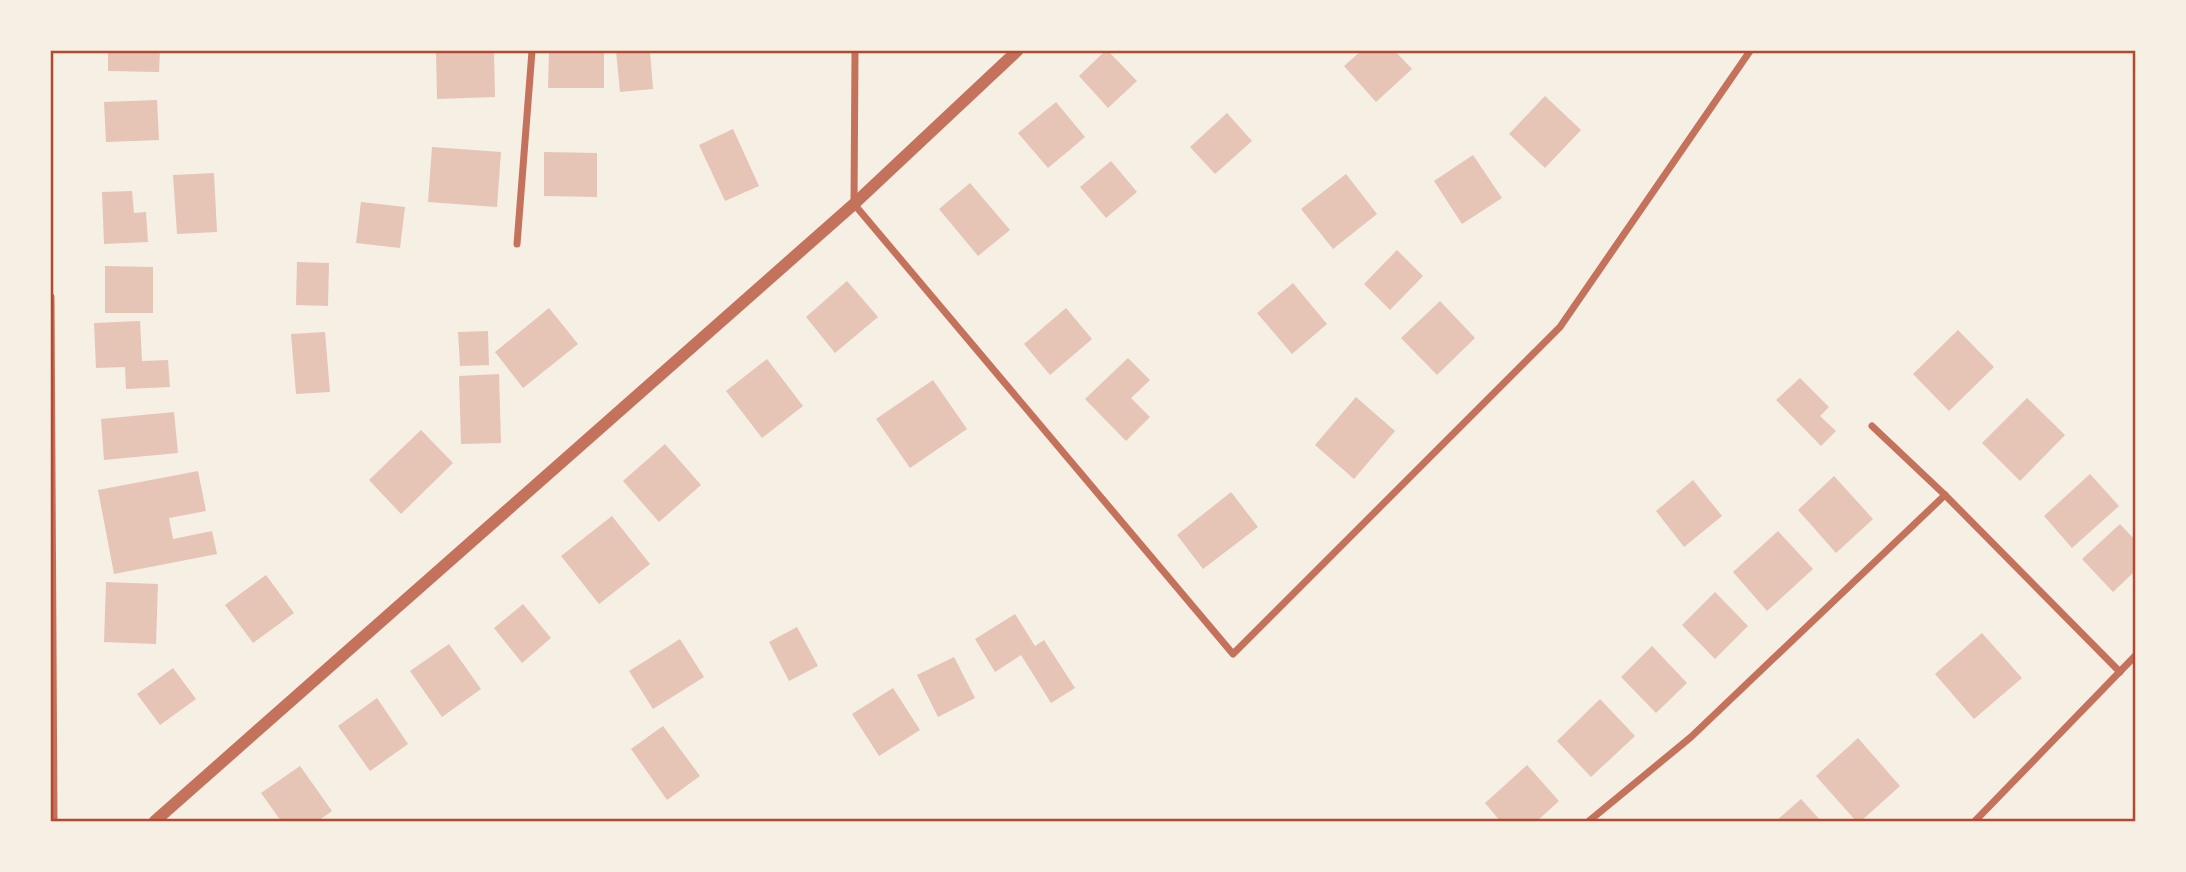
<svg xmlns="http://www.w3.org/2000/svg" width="2186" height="872" viewBox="0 0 2186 872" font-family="Lora,serif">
<rect width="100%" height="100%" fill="#f6efe4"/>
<g fill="#e6c5b7">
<path d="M108,51H160L159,72L108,71Z"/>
<path d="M436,51H494L495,97L437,99Z"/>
<path d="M549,51H604V88H548Z"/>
<path d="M616,51H650L653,89L620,92Z"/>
<path d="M1105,51H1108L1137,81L1108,108L1079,76Z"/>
<path d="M1361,51H1395L1412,69L1376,102L1344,66Z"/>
<path d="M1545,96L1581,130L1545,168L1509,134Z"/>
<path d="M157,100L159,140L106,142L104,102Z"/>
<path d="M1056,102L1085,137L1048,168L1018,133Z"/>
<path d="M1227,113L1252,141L1215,174L1190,147Z"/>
<path d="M733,129L759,186L725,201L699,145Z"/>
<path d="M432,147L501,152L497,207L428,202Z"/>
<path d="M544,152L597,153V197L544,196Z"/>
<path d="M1473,155L1502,198L1462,224L1434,181Z"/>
<path d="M1111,161L1137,192L1106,218L1080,187Z"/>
<path d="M214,173L217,232L177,234L173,175Z"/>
<path d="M1346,174L1377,214L1333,249L1301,209Z"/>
<path d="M970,183L1010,230L978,256L939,209Z"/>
<path d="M132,191L134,213L146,212L148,242L104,244L102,192Z"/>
<path d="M361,202L405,207L400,248L356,243Z"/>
<path d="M1397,250L1423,276L1390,310L1364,284Z"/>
<path d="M297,262L329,263L328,306L296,305Z"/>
<path d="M105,266L153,267V313H105Z"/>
<path d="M847,281L878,317L835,353L806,317Z"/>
<path d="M1293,283L1327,324L1292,354L1257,313Z"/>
<path d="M1440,301L1475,338L1437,375L1401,338Z"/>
<path d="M549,308L578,344L523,388L495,352Z"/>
<path d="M1066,308L1092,339L1050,375L1024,344Z"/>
<path d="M140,321L142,361L168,360L170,387L126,389L125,367L96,368L94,323Z"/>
<path d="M1958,330L1994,367L1949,411L1913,374Z"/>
<path d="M488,331L489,365L460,366L458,332Z"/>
<path d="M325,332L330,392L296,394L291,334Z"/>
<path d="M1128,358L1150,380L1131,398L1150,417L1126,441L1085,399Z"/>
<path d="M767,359L803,406L762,438L726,391Z"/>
<path d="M499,374L501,443L461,444L459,376Z"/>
<path d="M1800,378L1829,407L1820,416L1836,431L1821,446L1776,400Z"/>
<path d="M933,380L967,429L910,468L876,419Z"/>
<path d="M1356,397L1395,431L1354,479L1315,445Z"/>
<path d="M2027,398L2065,435L2020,481L1982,443Z"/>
<path d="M174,412L178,453L104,460L101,419Z"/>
<path d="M421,430L453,463L401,514L369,480Z"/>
<path d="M665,444L701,485L659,522L623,481Z"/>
<path d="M198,471L206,511L169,518L173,539L212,531L217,554L114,574L98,490Z"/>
<path d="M2090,474L2119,506L2072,548L2044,516Z"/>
<path d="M1834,476L1873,519L1836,553L1798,510Z"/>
<path d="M1693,480L1722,516L1684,547L1656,511Z"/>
<path d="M1231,492L1258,527L1203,569L1177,535Z"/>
<path d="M612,516L650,564L599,604L561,556Z"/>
<path d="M2120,524L2135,540V571L2113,592L2082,559Z"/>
<path d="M1778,531L1813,569L1767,611L1733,572Z"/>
<path d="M266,575L294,613L253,643L225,605Z"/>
<path d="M106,582L158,584L156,644L104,642Z"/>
<path d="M1715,592L1748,626L1715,659L1682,625Z"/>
<path d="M523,604L551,638L522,663L494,628Z"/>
<path d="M1015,614L1035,646L1044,640L1075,688L1051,703L1021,655L995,672L975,639Z"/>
<path d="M797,627L818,666L789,681L769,642Z"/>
<path d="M1982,633L2022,678L1974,719L1935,674Z"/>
<path d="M680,639L704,677L653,709L629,671Z"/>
<path d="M449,644L481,689L442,717L410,671Z"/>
<path d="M1652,646L1687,683L1656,713L1621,677Z"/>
<path d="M954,657L975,698L938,717L917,675Z"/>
<path d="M173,668L196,699L160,725L137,694Z"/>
<path d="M893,688L920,730L879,756L852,714Z"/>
<path d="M377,698L408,744L370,771L338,726Z"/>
<path d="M1600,699L1635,736L1591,777L1557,741Z"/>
<path d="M663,726L700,776L667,800L631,749Z"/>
<path d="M1858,738L1900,786L1861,821H1856L1816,776Z"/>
<path d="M1527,765L1559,801L1537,821H1500L1485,803Z"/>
<path d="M300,766L332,811L318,821H281L261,793Z"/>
<path d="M1801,799L1821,821H1776Z"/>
</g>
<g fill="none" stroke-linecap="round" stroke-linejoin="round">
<g stroke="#c5725c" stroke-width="7">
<path d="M855,51L854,204L1233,654L1560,327L1750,51"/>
<path d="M517,244L532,51"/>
<path d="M51,297L54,821"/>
<path d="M1872,426L1945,495L2120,672"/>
<path d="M1589,821L1691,737L1945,495"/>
<path d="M1975,821L2135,656"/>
</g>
<path stroke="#c5725c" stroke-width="12" d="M155,821L854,204L1017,51"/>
</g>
<rect width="2186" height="872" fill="none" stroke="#f6efe4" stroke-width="105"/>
<rect x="52" y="52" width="2082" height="768" fill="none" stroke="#b5482f" stroke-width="2.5"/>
</svg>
